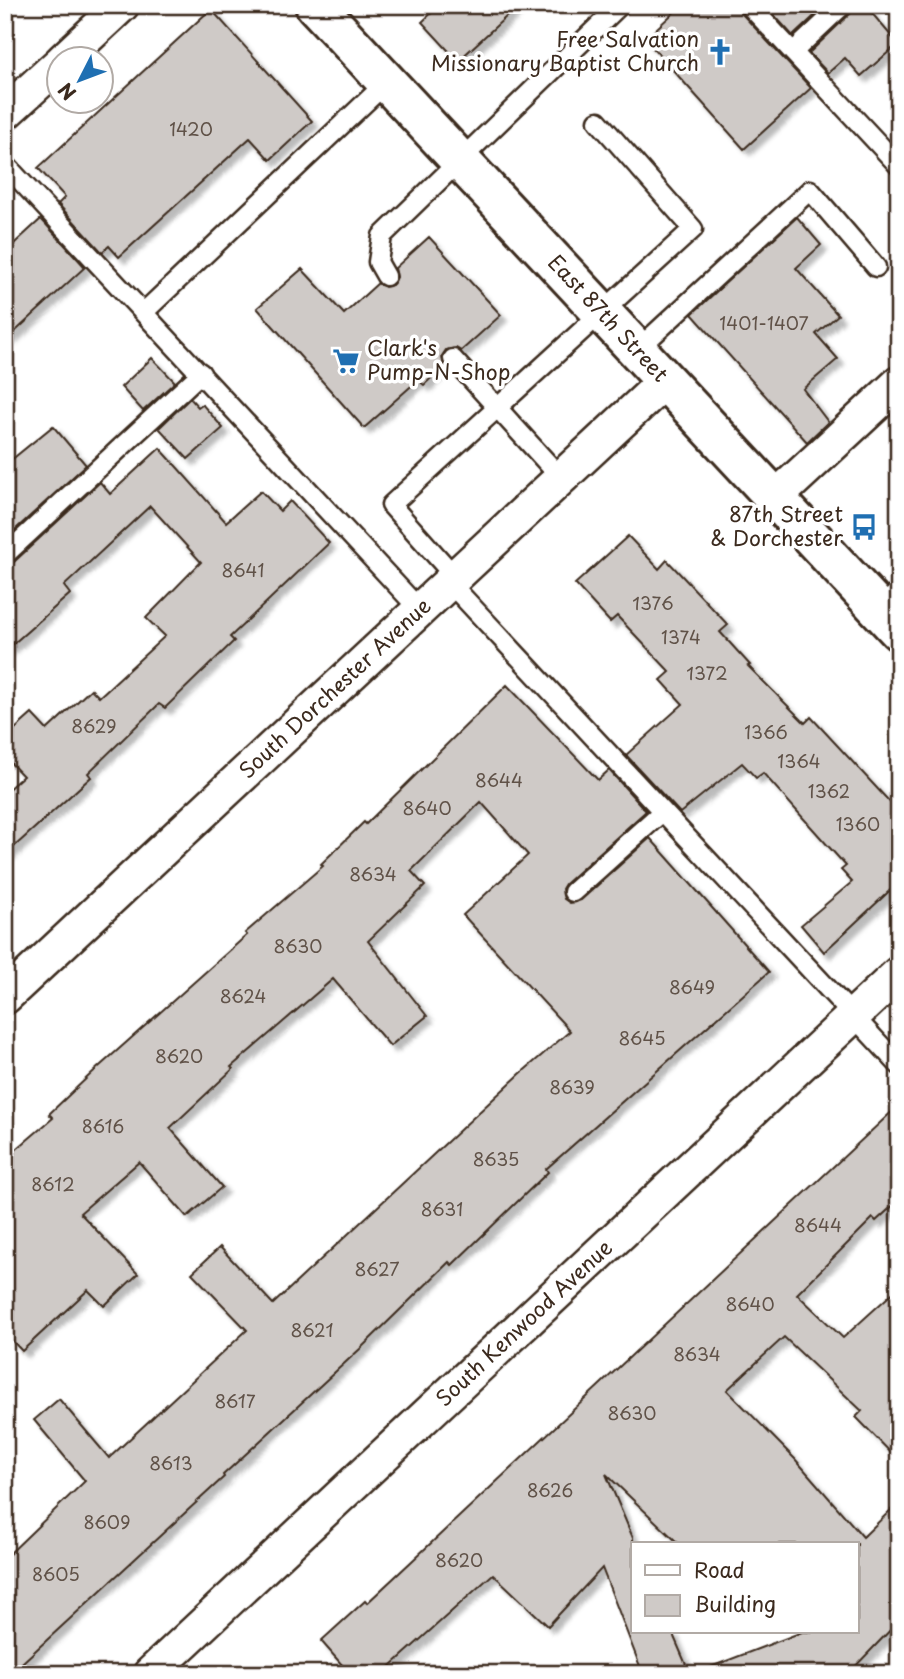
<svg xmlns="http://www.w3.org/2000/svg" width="904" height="1679" viewBox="0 0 904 1679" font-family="'Playpen Sans',sans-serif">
<defs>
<filter id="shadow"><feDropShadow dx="6" dy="6" stdDeviation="2" flood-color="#0004"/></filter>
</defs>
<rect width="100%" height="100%" fill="#fff"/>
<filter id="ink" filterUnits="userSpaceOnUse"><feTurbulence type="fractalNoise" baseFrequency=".0143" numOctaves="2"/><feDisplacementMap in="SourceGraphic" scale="14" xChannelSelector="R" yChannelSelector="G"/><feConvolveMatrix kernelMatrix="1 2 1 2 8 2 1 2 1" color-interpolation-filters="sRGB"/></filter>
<g filter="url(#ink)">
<g fill="#cfcac7" stroke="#3b2a1e" stroke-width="2" filter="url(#shadow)">
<path d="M440,5H519L458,61L422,22Z"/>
<path d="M682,5H738L741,13L811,88L744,149L645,39Z"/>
<path d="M765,5H826L793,36Z"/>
<path d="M854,5H865L898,44L861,76L845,58L828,73L809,53L851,13Z"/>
<path d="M211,9L312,121L270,160L250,138L119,257L109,246L102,252L58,204L65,197L38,168Z"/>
<path d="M797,217L821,245L796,268L838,315L816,334L838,359L803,389L828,422L807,442L692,314Z"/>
<path d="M41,219L85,267L5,341V252Z"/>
<path d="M429,237L501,315L461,351L456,348L446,350L442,356L444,366L424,385L418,380L364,428L257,308L302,269L344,314L378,283L385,287L392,285L397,277L395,268Z"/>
<path d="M152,358L175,382L143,411L121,387Z"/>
<path d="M190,398L198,407L202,404L223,428L188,459L159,428Z"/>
<path d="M53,426L86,465L5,539V465Z"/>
<path d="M160,448L226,522L261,491L280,511L290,501L329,543L230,637L234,641L165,708L159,704L88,773L91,777L5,855V792L23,776L5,757V738L32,714L47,730L91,689L99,697L165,636L146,618L201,562L150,506L64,586L70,594L5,651V566L13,563L100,482L110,494Z"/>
<path d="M628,536L659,569L667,560L728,625L720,632L750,665L748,666L805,723L811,717L899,812V882L824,952L801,925L852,882L841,870L846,866L763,773L756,778L742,763L680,813L626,755L683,704L661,680L670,672L617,616L610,622L575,584Z"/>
<path d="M507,685L598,780L609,770L646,811L565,884L562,889L564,899L570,903L581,900L650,838L769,972L546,1169L548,1172L452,1265L449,1262L360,1349L223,1475L224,1477L10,1674H5V1558L85,1481L34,1420L59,1399L109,1458L247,1330L192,1273L220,1247L273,1304L520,1074L570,1031L463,915L528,855L481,802L411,871L425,886L368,941L427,1016L390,1046L333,979L231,1067L233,1069L170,1128L222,1187L187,1217L139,1162L80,1213L138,1274L104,1306L88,1290L22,1351L5,1333V1159L53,1118L49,1114L92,1073L247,935L245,933L323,866L321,864L364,822L366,824Z"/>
<path d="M899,1105V1200L876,1221L873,1218L797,1294L843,1338L899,1287V1461L856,1417L862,1411L784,1337L727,1390L795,1459L863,1537L899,1502V1621L848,1674H701L700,1671L802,1632H857V1544H679L606,1474L633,1538V1632H672L690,1674H643L602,1568L548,1626L493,1574L382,1674H350L321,1641L365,1601L367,1603Z"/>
</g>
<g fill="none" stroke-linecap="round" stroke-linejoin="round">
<defs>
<g id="lane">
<path d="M749,5L899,166"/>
<path d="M793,52L843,5"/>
<path d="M5,164L420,610"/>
<path d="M386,276L378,262L382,236L620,5"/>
<path d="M144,312L387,82"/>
<path d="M637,350L810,190L876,267"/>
<path d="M453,359L561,478"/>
<path d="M5,555L201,373"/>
<path d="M455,577L391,505L693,229L598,121"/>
<path d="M449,582L899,1065"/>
<path d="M879,609L899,591"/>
<path d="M573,892L662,812"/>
</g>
<g id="street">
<path d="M63,60L122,5"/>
<path d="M5,113L60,63"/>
<path d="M775,498L899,383"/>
<path id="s1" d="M5,997L665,381"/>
<path id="s2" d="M150,1674L899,973"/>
</g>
<g id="secondary">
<path id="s3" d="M315,5L899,631"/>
</g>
</defs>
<use href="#lane" stroke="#3b2a1e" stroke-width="23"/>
<use href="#street" stroke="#3b2a1e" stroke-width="38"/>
<use href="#secondary" stroke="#3b2a1e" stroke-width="44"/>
<use href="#lane" stroke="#fff" stroke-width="18"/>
<use href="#street" stroke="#fff" stroke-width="33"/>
<use href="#secondary" stroke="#fff" stroke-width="38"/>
</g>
</g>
<defs>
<symbol id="church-bare" viewBox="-9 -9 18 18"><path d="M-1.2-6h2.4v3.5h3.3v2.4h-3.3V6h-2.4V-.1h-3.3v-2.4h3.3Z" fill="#1f6fb2" stroke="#fff" stroke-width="2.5" paint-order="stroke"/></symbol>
<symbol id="supermarket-bare" viewBox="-9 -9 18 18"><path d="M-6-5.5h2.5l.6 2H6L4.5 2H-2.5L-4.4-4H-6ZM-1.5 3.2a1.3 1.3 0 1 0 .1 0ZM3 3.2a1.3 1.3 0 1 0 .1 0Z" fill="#1f6fb2" stroke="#fff" stroke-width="2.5" paint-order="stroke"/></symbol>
<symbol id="bus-bare" viewBox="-9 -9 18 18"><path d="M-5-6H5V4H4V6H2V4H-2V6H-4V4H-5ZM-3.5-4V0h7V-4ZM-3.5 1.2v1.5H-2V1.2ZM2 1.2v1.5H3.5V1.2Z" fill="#1f6fb2" stroke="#fff" stroke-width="2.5" paint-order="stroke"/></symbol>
</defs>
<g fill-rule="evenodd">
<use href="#church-bare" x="701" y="33" width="38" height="38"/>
<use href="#supermarket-bare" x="327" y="342" width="38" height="38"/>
<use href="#bus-bare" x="845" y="508" width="38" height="38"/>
</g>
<g text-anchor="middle" stroke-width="7" stroke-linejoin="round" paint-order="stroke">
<g font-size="18" fill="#605248">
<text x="191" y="136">1420</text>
<text x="764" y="330">1401-1407</text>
<text x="243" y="577">8641</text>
<text x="653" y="610">1376</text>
<text x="681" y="644">1374</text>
<text x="707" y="680">1372</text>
<text x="94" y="733">8629</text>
<text x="766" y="739">1366</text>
<text x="799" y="768">1364</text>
<text x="499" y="787">8644</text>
<text x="829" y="798">1362</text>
<text x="427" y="815">8640</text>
<text x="858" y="831">1360</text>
<text x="373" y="881">8634</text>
<text x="298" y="953">8630</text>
<text x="692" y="994">8649</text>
<text x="243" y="1003">8624</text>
<text x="642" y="1045">8645</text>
<text x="179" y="1063">8620</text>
<text x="572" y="1094">8639</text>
<text x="103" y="1133">8616</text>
<text x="496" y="1166">8635</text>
<text x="53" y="1191">8612</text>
<text x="442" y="1216">8631</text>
<text x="818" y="1232">8644</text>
<text x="377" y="1276">8627</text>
<text x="750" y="1311">8640</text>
<text x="312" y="1337">8621</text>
<text x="697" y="1361">8634</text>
<text x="235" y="1408">8617</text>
<text x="632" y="1420">8630</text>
<text x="171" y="1470">8613</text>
<text x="550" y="1497">8626</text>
<text x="107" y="1529">8609</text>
<text x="459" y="1567">8620</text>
<text x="56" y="1581">8605</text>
</g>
<g font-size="21" fill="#3b2a1e" stroke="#fff" text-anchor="end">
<text x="699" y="47">Free Salvation<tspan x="699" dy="24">Missionary Baptist Church</tspan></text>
<text x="367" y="356" text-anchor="start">Clark's<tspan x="367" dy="24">Pump-N-Shop</tspan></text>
<text x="843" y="522">87th Street<tspan x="843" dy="24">&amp; Dorchester</tspan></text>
</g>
<g font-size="21" fill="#3b2a1e" stroke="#fff">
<text dy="7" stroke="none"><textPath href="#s3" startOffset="429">East 87th Street</textPath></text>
<text dy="7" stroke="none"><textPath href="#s1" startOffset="452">South Dorchester Avenue</textPath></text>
<text dy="7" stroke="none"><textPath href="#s2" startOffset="513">South Kenwood Avenue</textPath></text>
</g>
</g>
<rect width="904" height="1679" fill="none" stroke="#fff" stroke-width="28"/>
<rect x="14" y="14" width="876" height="1651" fill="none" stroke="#3b2a1e" stroke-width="2.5" filter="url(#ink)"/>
<rect x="631" y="1542" width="228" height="91" fill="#ffffff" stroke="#b1aaa5" stroke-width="2"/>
<rect x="645" y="1565" width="35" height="10" fill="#ffffff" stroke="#b1aaa5" stroke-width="2"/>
<text x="694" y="1578" font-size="21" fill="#3b2a1e">Road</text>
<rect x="645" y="1595" width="35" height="21" fill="#cfcac7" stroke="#b1aaa5" stroke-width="2"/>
<text x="694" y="1612" font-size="21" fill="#3b2a1e">Building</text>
<g transform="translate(80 80) rotate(228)"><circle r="33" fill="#ffffff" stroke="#b1aaa5" stroke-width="2"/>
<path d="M0-5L12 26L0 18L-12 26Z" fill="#1f6fb2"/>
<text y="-10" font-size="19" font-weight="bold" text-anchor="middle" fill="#3b2a1e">N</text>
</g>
</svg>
